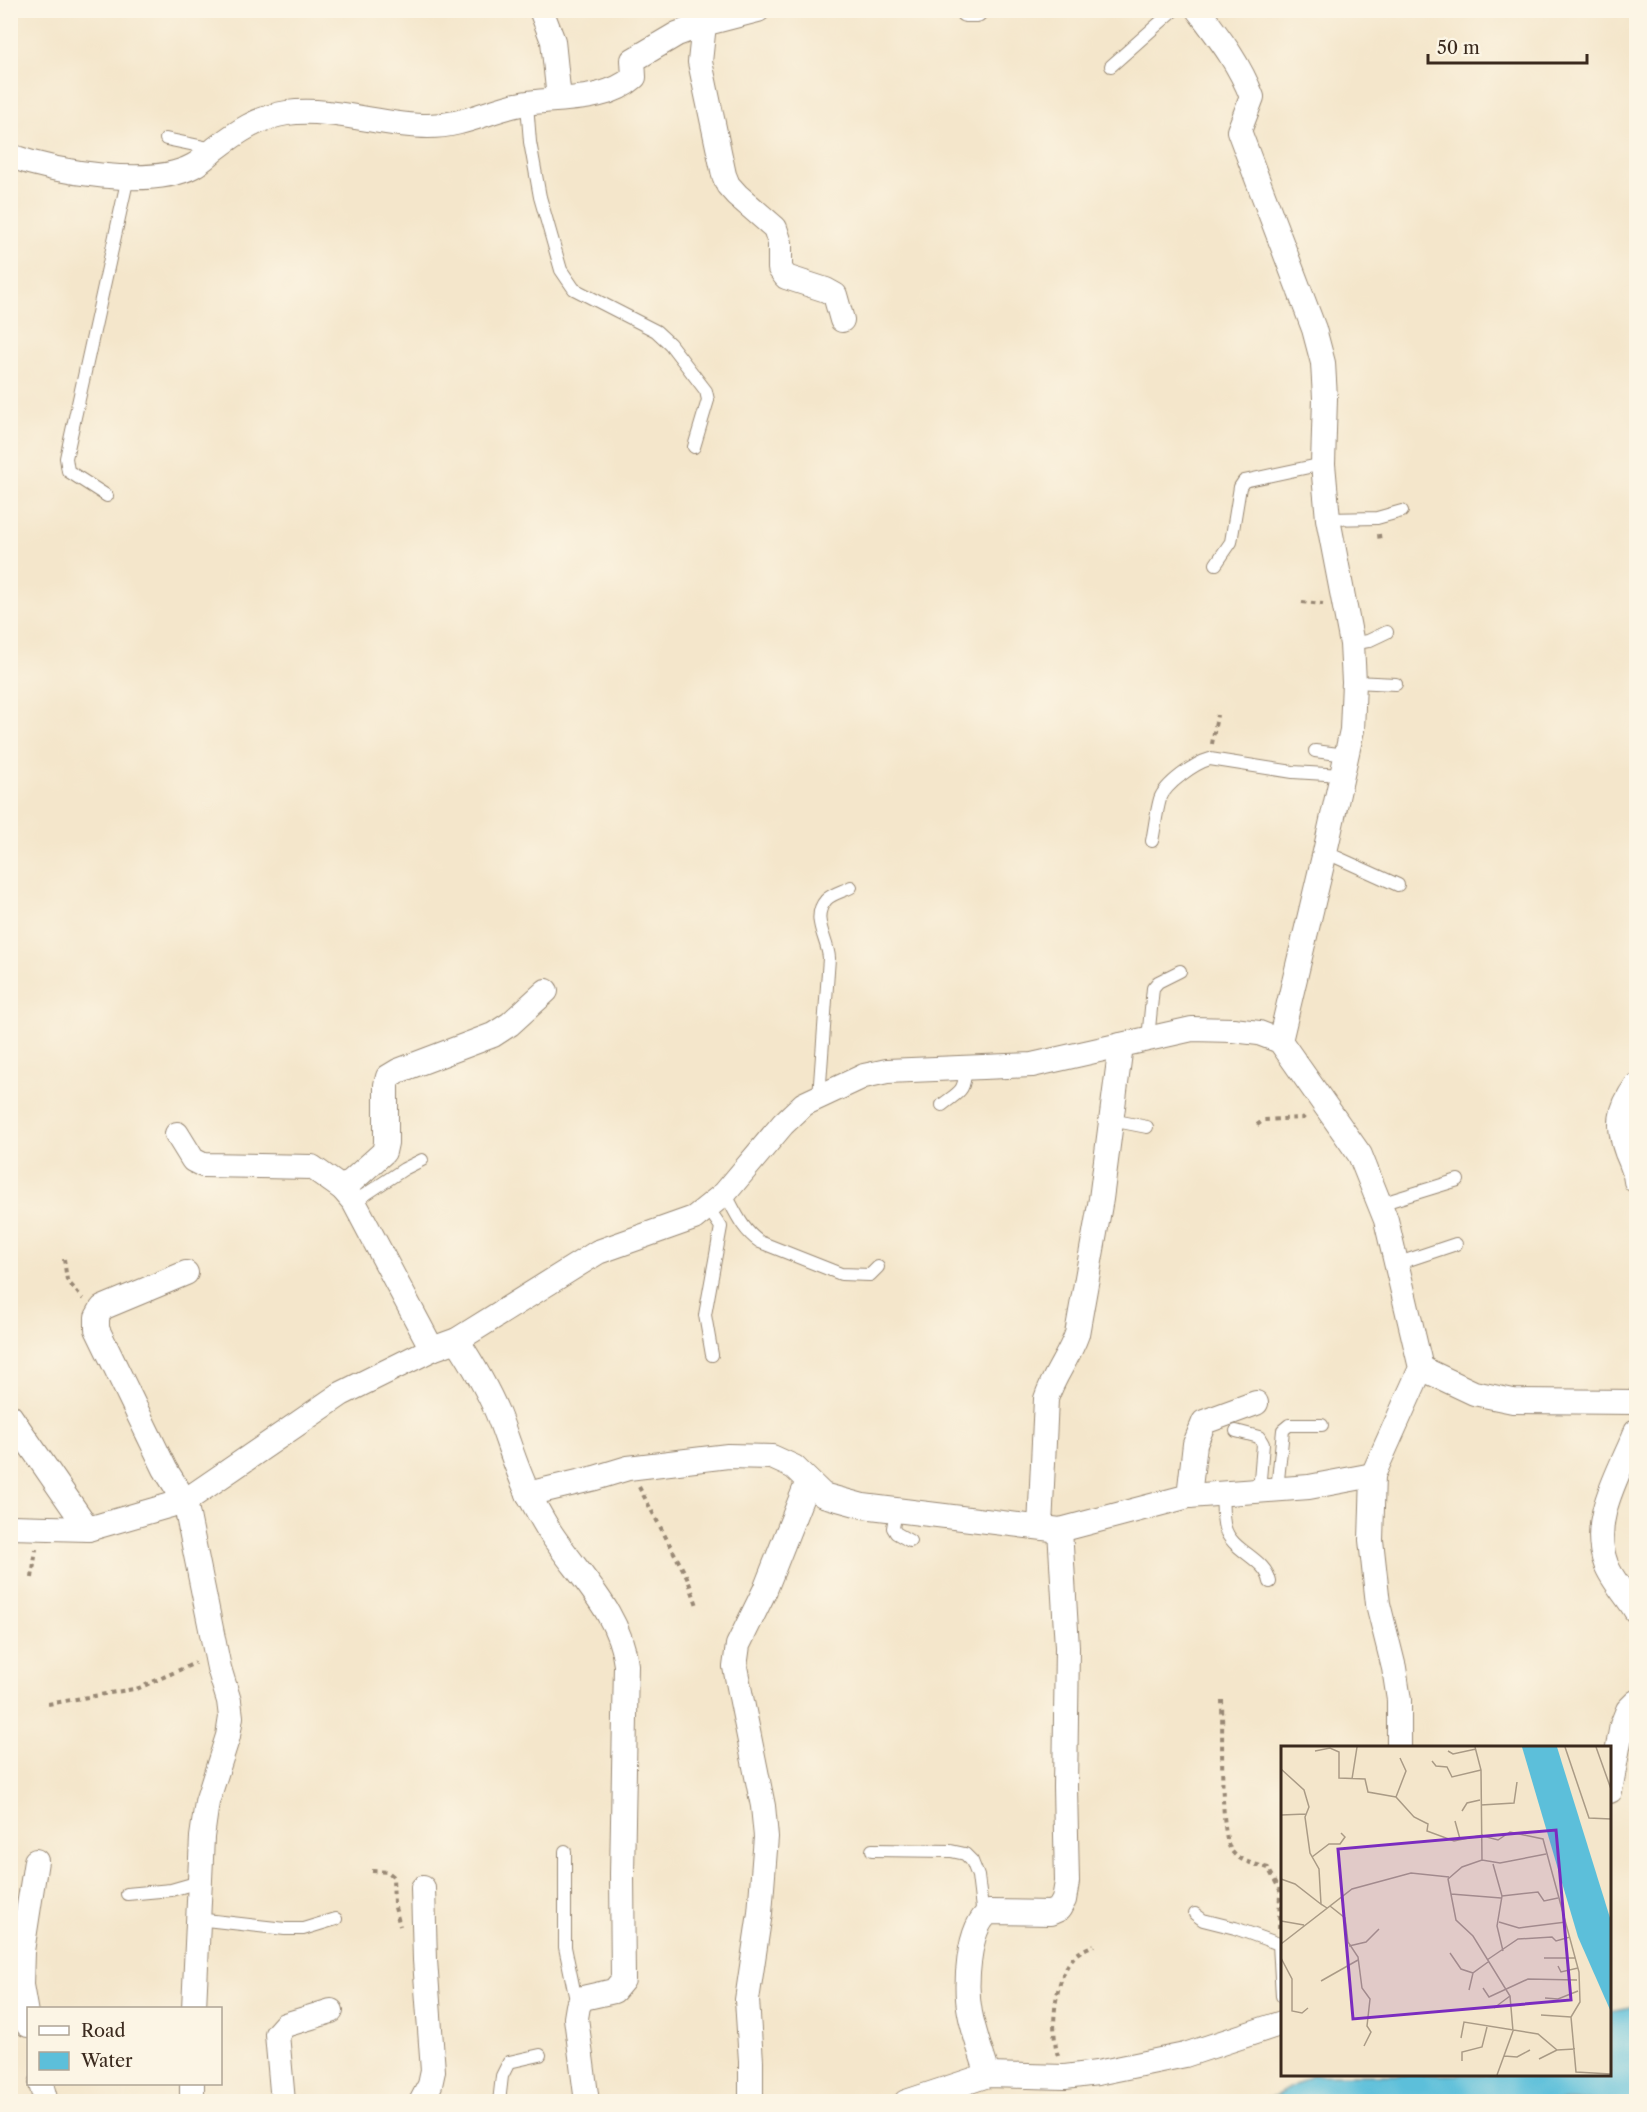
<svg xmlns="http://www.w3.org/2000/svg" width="1647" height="2112" viewBox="0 0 1647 2112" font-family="'Libre Caslon Text',serif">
<rect width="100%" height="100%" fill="#fcf5e5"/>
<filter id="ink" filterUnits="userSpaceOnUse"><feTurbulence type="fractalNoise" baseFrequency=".0167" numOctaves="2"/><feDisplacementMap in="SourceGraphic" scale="12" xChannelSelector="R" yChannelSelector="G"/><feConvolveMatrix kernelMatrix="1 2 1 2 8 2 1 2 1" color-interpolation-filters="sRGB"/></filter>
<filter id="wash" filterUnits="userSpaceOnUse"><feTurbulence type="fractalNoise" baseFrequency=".008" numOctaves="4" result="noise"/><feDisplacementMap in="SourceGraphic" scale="24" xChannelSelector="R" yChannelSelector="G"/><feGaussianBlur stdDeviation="1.35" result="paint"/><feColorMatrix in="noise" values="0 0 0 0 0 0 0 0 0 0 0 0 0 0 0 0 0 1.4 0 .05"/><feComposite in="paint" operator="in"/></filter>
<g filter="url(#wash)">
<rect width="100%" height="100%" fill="#f4e6cb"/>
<path fill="#5cbfda" stroke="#4c747c" stroke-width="1.5" d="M1636,2006V2101H1246L1276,2096L1312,2075L1610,2074V2011Z"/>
</g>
<g filter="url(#ink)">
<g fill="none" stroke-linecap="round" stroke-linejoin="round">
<defs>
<g id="service">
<path d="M1111,66L1174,10"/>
<path d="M527,104L530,142L540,197L561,270L574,289L656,331L670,344L706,391L708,400L694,447"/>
<path d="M166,139L214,149"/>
<path d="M107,496L68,471L66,458L128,177"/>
<path d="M1328,519L1377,518L1402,511"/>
<path d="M1216,564L1231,542L1240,487L1244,481L1323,464"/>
<path d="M1352,644L1368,641L1387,632"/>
<path d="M1354,682L1396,684"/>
<path d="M1315,751L1346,755"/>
<path d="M1152,841C1155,827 1156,813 1160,799C1165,784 1195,763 1210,759L1293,772L1342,775"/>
<path d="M1325,852L1398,885"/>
<path d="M1148,1039L1153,988L1158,982L1180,971"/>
<path d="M819,1097L829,958C828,939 810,918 826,900C831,894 844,891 851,887"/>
<path d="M942,1105C960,1091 965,1092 965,1068"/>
<path d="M1111,1120L1147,1127"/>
<path d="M725,1193C735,1211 742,1230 760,1242L841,1274L870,1275L878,1267"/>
<path d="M354,1202L404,1169L422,1160"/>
<path d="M1380,1204L1458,1180"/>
<path d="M708,1208L721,1227L705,1315L712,1355"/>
<path d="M1396,1264L1456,1244"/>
<path d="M1236,1431L1259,1437L1263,1444L1259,1491"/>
<path d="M1277,1490L1283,1430L1289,1425H1322"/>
<path d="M1222,1494C1223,1504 1222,1518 1225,1528C1232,1552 1266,1558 1270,1582"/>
<path d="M896,1510L893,1528L896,1533L910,1541"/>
<path d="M872,1850L951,1851L965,1854L972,1861L978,1876L983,1917"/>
<path d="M565,1851V1947L577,2005"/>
<path d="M127,1894L171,1890L199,1882"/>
<path d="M1195,1914L1203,1920L1235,1928L1279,1944L1282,1996"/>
<path d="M197,1919L285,1929H303L336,1919"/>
<path d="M499,2102L502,2076L509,2062L540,2055"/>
</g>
<g id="minor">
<path d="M541,10L553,41L559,99"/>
<path d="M966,10H976"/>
<path d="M1198,10C1220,39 1239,63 1252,97L1239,131L1314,329L1323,363L1325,398L1323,464L1328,519L1352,644L1354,682L1352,730L1325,852L1280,1041"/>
<path d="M704,24L700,62L724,175L728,185L737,195L775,228L780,243V269L786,277L826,290L835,295L842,320"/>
<path d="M10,156C55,172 151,189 193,166C201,162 208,155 215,149C237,132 259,117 287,113C333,107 382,126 428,126C460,126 481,114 512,106C550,96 603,105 634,77L633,60L677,34L704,24L758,10"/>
<path d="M1636,1086C1619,1109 1617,1126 1627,1153C1631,1162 1635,1171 1636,1181"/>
<path d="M177,1134L193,1160L203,1165L312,1167L343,1189L354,1202L432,1349"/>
<path d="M343,1189L384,1152L386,1143V1085L388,1077L398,1071L493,1035L510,1024L546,991"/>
<path d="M186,1273L102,1308L97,1317V1329L165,1469L185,1501L219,1668L229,1701L231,1717L228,1736L207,1802L202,1837L194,2008"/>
<path d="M457,1340C472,1363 486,1386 497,1412C508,1439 516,1470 530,1497C536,1508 543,1521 550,1532C578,1575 620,1612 626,1665L622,1874L623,1980L614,1991L583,1998L578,2006L576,2018L587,2102"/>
<path d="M1421,1368L1474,1393L1513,1401L1636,1402"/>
<path d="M10,1416L88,1529"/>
<path d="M1636,1432C1620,1472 1589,1520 1606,1564C1611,1579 1628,1597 1636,1611"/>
<path d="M528,1494L595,1478L628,1468L728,1456L772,1457L794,1467L823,1495L863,1506L1060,1530L1189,1496L1309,1487L1373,1475"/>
<path d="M1189,1496L1195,1444L1204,1422L1256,1403"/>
<path d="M10,1527L88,1529L185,1501L341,1394L432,1349L457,1340L598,1252L694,1218L725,1193L783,1124L804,1104L864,1076L887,1071L1032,1065L1192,1029L1233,1030L1259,1033L1280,1041L1360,1155L1386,1220L1421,1368L1373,1475L1371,1540L1378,1604L1394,1668L1399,1700V1748"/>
<path d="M1040,1527L1046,1399C1053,1376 1069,1357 1077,1334L1101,1199L1121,1045"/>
<path d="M1610,1791L1622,1725L1628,1710L1636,1702"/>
<path d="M28,2025L21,1985L22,1951L36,1861"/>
<path d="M988,2075C982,2055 974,2034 970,2013C965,1988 967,1928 989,1912L1050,1913L1059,1909L1064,1900L1067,1882L1065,1787L1067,1647L1060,1530"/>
<path d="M41,2084L46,2102"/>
<path d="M192,2102V2084"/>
<path d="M283,2102L277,2034L285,2025L331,2011"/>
<path d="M421,2102L430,2085L433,2071L425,1960L423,1888"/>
<path d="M751,2102V2061L747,2000L760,1913L766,1837L763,1806L735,1667L738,1645L765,1590L808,1481"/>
<path d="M906,2102L988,2075L1065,2077L1097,2073L1185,2055L1282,2023"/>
</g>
</defs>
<use href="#service" stroke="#988874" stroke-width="14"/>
<use href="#minor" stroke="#988874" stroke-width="26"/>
<g stroke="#988874" stroke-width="4" stroke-dasharray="4.5 4.5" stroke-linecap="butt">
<path d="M1379,534L1380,543"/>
<path d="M1302,602L1323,604"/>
<path d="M1212,744L1217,715"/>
<path d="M1257,1125L1264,1120L1303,1118L1307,1114"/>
<path d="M64,1259L67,1280L83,1299"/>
<path d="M639,1487L687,1577L698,1608"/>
<path d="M32,1578L36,1549"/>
<path d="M1222,1700C1223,1728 1219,1832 1231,1850C1239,1862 1255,1864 1268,1868L1280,1890L1279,1928"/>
<path d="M48,1704L139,1688L195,1663"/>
<path d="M372,1871L388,1872L393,1876L394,1904L400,1926"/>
<path d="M1058,2056C1050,2029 1054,1978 1074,1957C1079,1951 1088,1948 1094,1945"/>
</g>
<use href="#service" stroke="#fff" stroke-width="12"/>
<use href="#minor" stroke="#fff" stroke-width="24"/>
</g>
</g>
<g transform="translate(1281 1746)">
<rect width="330" height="330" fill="#f4e6cb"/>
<path d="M241,1H276L330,175V266L297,191Z" fill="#5cbfda"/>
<path fill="none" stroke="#aa9b86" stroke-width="1.5" d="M194,1L200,24L201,114M284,1L308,72L330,73M315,1L330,43M34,5L49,2L58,6V32L84,33L87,46L115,51M167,5L172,8L195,3M119,12L125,25L115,51L133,71L147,78L146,85L173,95L202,89M151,15L155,20L166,21L171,31L200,24M0,23L23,44L28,61L24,71L29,107L38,123L40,158L46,162M71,33L76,1M200,59L233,57L236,36M181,65L186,57L199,54M0,69L25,68M174,75L179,93M202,90L217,94L229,86L262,93L298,226L299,256L290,271L295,326L330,328M31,111L48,98H59L64,91L60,87M212,118L221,150L216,180L222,205M0,133L14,138L41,159M170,148L220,152M221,150L257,146L263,155L277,152M49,160L64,172L67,196L77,211L81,242L89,253L86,280L90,286L83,300M0,175L23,179M218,176L238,182L285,176M0,198L71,143L130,127L168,131M68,200L85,196L98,183M169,207L180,223L192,227M0,212L11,233V265L21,267L27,262M263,212H294M206,214L237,193L271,191L275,195L289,191M277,220L280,226L297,222M40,235L77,214M202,242L208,251L247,233L296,234M188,244L192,227L207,216M264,252L277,253L297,245M213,262L229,250M260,269L290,271M180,292L183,276L257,288L276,304L294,303M223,310L236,311L249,304M258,313L276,304M181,315V306L201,301L206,281M216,329L232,285L229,250L192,190L175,174L167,133L181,121L201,114L219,117L265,108"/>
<path fill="#7b2cbf" fill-opacity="0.15" stroke="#7b2cbf" stroke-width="3" d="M275,84L290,254L72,273L57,103Z"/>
<rect width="330" height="330" fill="none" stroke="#3b2a1e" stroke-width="3"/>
</g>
<rect width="1647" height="2112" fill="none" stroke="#fcf5e5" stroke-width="36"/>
<rect x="27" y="2007" width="195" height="78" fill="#fcf5e5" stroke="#afa495" stroke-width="1.5"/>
<rect x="39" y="2026" width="30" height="9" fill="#ffffff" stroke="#afa495" stroke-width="1.5"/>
<text x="81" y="2037" font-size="18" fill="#3b2a1e">Road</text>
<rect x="39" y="2052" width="30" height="18" fill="#5cbfda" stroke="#afa495" stroke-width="1.5"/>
<text x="81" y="2067" font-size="18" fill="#3b2a1e">Water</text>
<path d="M1428 54v9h159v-9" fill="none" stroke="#3b2a1e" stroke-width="3"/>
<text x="1437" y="54" font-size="18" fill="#3b2a1e" stroke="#fcf5e5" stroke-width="4.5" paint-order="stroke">50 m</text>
</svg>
